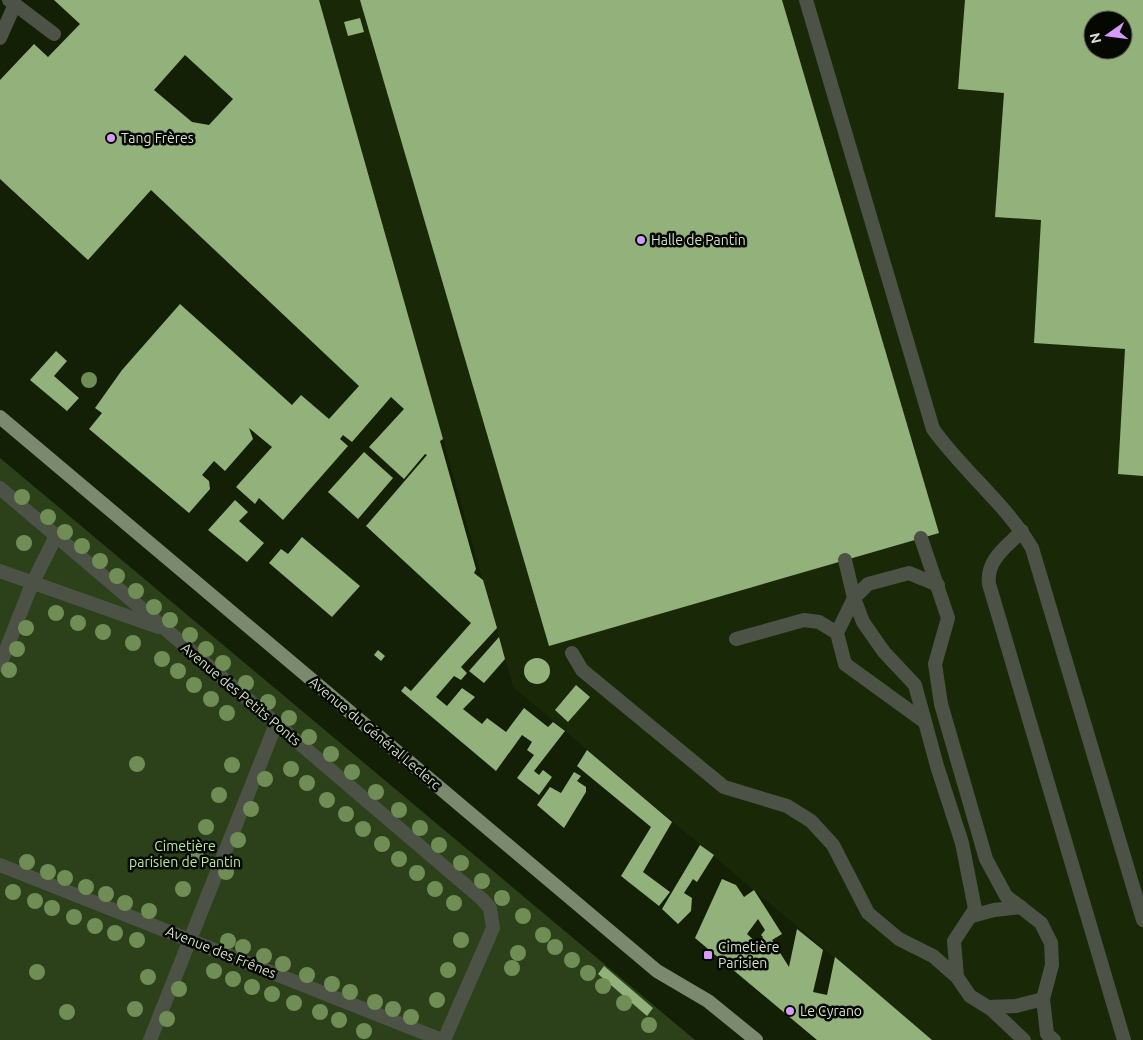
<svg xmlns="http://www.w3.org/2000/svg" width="1143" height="1040" viewBox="0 0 1143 1040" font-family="Ubuntu,sans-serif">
<rect width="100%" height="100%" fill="#132006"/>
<path fill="#192907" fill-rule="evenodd" d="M319,0H1143V1040H932L513,687ZM1093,20H1123V50H1093Z"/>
<path fill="#2c401a" d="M0,458L695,1040H0Z"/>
<g fill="#93b17a" fill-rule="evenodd">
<path d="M54,0H319L443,439L440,441L476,569L474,573L483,580L497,628L461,667L467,673L461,680L454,676L436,697L447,706L462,688L475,697L463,709L482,724L487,718L506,732L524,708L548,727L553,722L565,731L534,771L539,775L543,770L552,777L539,795L517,778L534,755L527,750L532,742L522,735L496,771L401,691L405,686L411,691L471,623L366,526L427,455L425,454L404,479L369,447L404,409L391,397L352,442L343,435L340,439L348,446L283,520L259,498L255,504L236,487L272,447L249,428L253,439L225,471L214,461L202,475L209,481L210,489L189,513L89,429L102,413L95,408L122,370L180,304L292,405L301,395L329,419L359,386L151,190L88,260L0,179V80L34,44L48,57L80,24ZM185,55L233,99L209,125L192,122L154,90Z"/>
<path d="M360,0H782L939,533L549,646Z"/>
<path d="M965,0H1143V476L1118,474L1125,349L1034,343L1041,220L995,217L1004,93L958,89ZM1093,20H1123V50H1093Z"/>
<path d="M360,18L364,32L348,36L344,22Z"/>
<path d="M56,351L67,361L54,376L79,398L67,411L30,380Z"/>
<path d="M364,452L393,478L358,519L328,492Z"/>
<path d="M235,500L248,512L239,521L264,543L247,562L208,530Z"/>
<path d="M302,537L360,586L332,617L269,563L281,549L288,554Z"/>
<path d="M499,637L505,659L484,683L469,671Z"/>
<path d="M378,650L385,656L381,661L374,655Z"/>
<circle cx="537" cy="671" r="13"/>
<path d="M576,685L590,697L568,722L555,710Z"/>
<path d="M587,750L672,822L643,872L670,892L659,906L621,876L651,827L577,766Z"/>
<path d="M574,772L581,776L577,781L586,787V792L564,828L537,805L550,787L561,793Z"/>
<path d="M700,845L714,855L697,882L693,879L684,893L692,898L691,911L678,924L662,909Z"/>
<path d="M722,879L736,885L744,897L754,890L782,934L772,940L789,967L797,929L823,950L813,992L827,995L835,957L932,1040H817L695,938ZM758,919L765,930L761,935L763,937L758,944L747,934Z"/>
<path d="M604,966L653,1008L647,1016L598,974Z"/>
</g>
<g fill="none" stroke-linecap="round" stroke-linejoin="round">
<g stroke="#4c5346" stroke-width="14">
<path d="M9,0L54,34"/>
<path d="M806,0L933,429C963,471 1005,503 1032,548L1143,920"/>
<path d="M0,38L15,4"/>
<path d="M0,488L482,899L490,908L493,928L444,1040"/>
<path d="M1022,531C1006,547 986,560 989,584L1124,1040"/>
<path d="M921,538L948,618L935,664L941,704L986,859L1006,896L1041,923L1051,943L1052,965L1043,999L1047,1034L1054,1040"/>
<path d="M845,560L854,598L837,633L845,664L925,722"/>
<path d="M0,571L158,627"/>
<path d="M938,585L909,573L868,584L854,598L863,622L884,652L915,685L937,766L962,843L975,909L954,941L957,977L970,996L991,1009L1024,1040"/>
<path d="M736,639L804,620L819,622L837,633"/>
<path d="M572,653L582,670L724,787L787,806L811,821L833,845L868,913L899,939L933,956L957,977"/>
<path d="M0,665L32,584L57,534"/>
<path d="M0,865L442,1040"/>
<path d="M972,916L994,910L1021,907"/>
<path d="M989,1007L1016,1006L1043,999"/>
<path d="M150,1040L276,724"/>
</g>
<path stroke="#7b8a6f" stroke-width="14" d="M0,417L657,971L708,1001L756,1040"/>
</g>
<g fill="#708d56">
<circle cx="89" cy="380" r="8"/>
<circle cx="22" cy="497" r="8"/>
<circle cx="48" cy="517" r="8"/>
<circle cx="65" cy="532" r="8"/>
<circle cx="24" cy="543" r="8"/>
<circle cx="82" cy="546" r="8"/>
<circle cx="100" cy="561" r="8"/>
<circle cx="117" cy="576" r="8"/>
<circle cx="136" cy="591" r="8"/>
<circle cx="154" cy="607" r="8"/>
<circle cx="56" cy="613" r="8"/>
<circle cx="170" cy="620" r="8"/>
<circle cx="78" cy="623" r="8"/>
<circle cx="26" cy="628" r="8"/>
<circle cx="103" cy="632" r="8"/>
<circle cx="190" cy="635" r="8"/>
<circle cx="133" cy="643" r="8"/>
<circle cx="17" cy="649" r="8"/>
<circle cx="206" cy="649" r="8"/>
<circle cx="162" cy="659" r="8"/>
<circle cx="223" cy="663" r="8"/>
<circle cx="9" cy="670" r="8"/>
<circle cx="178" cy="671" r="8"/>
<circle cx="246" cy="683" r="8"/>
<circle cx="194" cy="685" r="8"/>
<circle cx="211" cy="699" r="8"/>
<circle cx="268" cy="702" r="8"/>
<circle cx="227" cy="713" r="8"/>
<circle cx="289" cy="718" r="8"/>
<circle cx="309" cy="737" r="8"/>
<circle cx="331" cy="754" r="8"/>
<circle cx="137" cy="764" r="8"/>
<circle cx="232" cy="765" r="8"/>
<circle cx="291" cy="769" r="8"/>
<circle cx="352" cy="772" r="8"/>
<circle cx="265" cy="779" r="8"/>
<circle cx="307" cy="783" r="8"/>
<circle cx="376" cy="792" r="8"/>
<circle cx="219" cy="795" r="8"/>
<circle cx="327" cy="800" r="8"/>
<circle cx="251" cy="809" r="8"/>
<circle cx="399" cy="810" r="8"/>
<circle cx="346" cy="814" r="8"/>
<circle cx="206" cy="827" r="8"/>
<circle cx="420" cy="828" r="8"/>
<circle cx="363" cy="829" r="8"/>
<circle cx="238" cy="840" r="8"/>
<circle cx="382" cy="844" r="8"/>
<circle cx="439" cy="845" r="8"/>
<circle cx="196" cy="856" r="8"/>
<circle cx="399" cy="859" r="8"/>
<circle cx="27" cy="862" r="8"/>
<circle cx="461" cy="863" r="8"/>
<circle cx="48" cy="872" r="8"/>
<circle cx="226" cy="872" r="8"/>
<circle cx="417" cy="873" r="8"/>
<circle cx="65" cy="878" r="8"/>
<circle cx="482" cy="881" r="8"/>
<circle cx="86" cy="887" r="8"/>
<circle cx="183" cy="889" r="8"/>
<circle cx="435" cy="889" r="8"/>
<circle cx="13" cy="892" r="8"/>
<circle cx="106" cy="894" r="8"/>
<circle cx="502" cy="898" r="8"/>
<circle cx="35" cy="901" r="8"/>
<circle cx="125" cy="903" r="8"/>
<circle cx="454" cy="903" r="8"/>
<circle cx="52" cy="908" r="8"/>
<circle cx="149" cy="911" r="8"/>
<circle cx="523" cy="916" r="8"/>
<circle cx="74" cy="917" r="8"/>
<circle cx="95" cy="926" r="8"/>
<circle cx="115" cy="933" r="8"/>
<circle cx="543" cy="935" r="8"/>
<circle cx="137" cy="940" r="8"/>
<circle cx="461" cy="940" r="8"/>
<circle cx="228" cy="941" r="8"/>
<circle cx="243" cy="947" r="8"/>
<circle cx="555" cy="947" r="8"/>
<circle cx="518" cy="953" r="8"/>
<circle cx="264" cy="956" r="8"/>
<circle cx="572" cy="960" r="8"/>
<circle cx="283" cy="964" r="8"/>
<circle cx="512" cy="968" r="8"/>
<circle cx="448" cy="970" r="8"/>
<circle cx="214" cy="971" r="8"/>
<circle cx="37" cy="972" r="8"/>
<circle cx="588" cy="973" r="8"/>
<circle cx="307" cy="975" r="8"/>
<circle cx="148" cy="977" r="8"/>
<circle cx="233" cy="979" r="8"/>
<circle cx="332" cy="984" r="8"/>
<circle cx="603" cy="986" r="8"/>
<circle cx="252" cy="987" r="8"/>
<circle cx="179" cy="989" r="8"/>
<circle cx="350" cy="992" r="8"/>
<circle cx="272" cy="994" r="8"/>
<circle cx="437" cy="1000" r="8"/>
<circle cx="375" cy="1002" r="8"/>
<circle cx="294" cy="1003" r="8"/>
<circle cx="624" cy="1003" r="8"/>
<circle cx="135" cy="1009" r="8"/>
<circle cx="393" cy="1009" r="8"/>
<circle cx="67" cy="1012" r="8"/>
<circle cx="320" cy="1012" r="8"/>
<circle cx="411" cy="1017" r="8"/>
<circle cx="167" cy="1019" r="8"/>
<circle cx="339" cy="1020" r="8"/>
<circle cx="649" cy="1025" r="8"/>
<circle cx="364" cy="1031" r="8"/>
</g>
<g fill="#d59bfa" stroke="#040801" stroke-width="2">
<circle cx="111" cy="138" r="5"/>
<circle cx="641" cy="240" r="5"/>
<rect x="703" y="950" width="10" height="10" rx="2.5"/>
<circle cx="790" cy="1011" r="5"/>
</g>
<g text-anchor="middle" stroke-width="5" stroke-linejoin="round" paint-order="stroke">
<g font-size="14" fill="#d6dfcf" stroke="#040801" text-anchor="start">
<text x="121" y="143">Tang Frères</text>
<text x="651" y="245">Halle de Pantin</text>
<text x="718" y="952">Cimetière<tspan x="718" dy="16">Parisien</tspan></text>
<text x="800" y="1016">Le Cyrano</text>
</g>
<g font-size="14" fill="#d6dfcf" stroke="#040801">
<text transform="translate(241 694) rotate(40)" y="5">Avenue des Petits Ponts</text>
<text transform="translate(375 733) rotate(40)" y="5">Avenue du Général Leclerc</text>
<text transform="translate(221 952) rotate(22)" y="5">Avenue des Frênes</text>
</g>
<g font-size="14" fill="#bde798" stroke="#040801">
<text x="185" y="851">Cimetière<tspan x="185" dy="16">parisien de Pantin</tspan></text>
</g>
</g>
<g transform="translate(1108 35) rotate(256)"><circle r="24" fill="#040801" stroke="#585e53"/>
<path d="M0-4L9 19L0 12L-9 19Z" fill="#d59bfa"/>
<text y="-8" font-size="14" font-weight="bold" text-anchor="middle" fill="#d6dfcf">N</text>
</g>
</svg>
